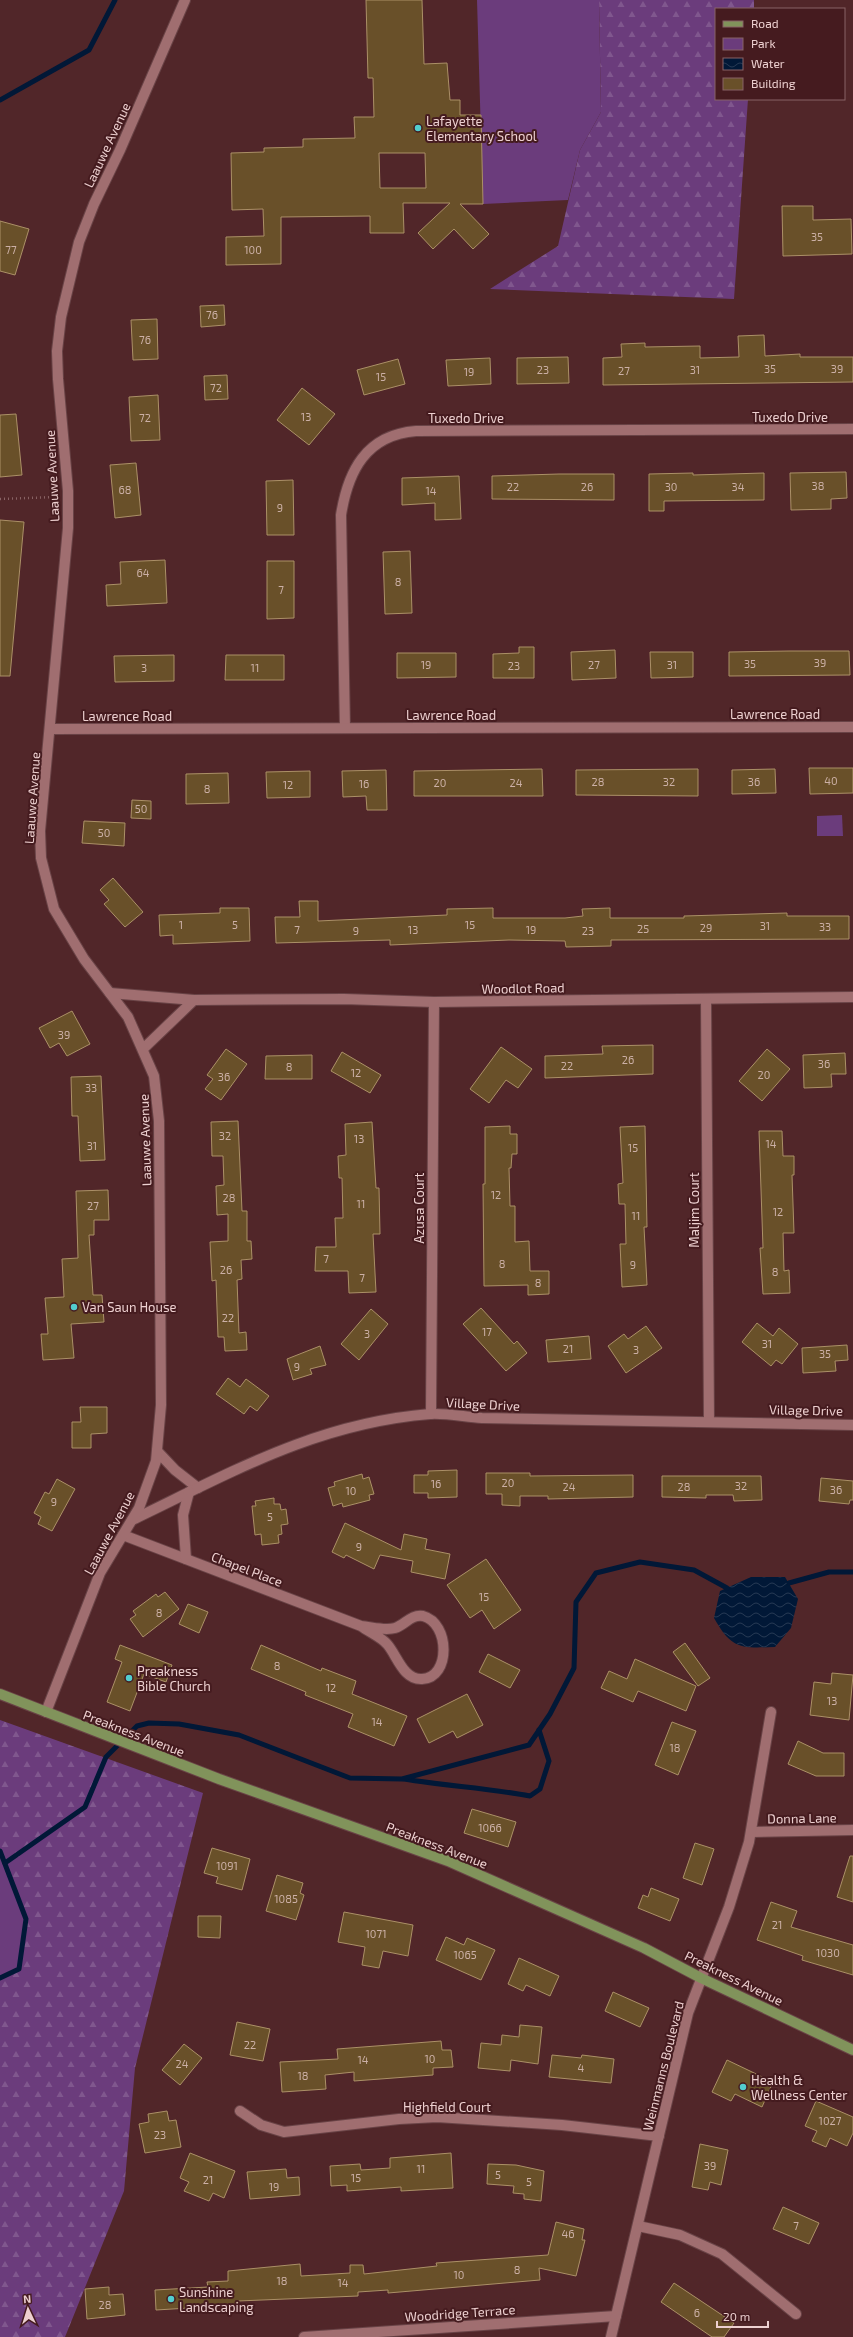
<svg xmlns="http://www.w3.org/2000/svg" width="853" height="2337" viewBox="0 0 853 2337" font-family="'Exo 2',sans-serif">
<defs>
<pattern id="forest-firs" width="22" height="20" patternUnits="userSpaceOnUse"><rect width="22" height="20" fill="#6b3c7c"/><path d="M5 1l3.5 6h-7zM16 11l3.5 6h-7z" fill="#80578e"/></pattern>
<pattern id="water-waves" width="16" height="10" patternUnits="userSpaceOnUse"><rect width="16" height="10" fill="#011837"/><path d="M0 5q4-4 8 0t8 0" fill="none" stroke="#263953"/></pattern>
</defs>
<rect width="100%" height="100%" fill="#512629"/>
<g fill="url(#forest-firs)">
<path d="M599,0H754V9H716V99H748L734,299L490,289L558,246L580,150L601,112Z"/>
<path d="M0,1720L203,1793L135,2068L124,2191L65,2337H0Z"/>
</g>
<g fill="#6b3c7c">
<path d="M477,0H599L601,112L580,150L568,200L483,204Z"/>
<path d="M842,815L843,836H817V816Z"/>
<path d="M0,1851L26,1919L19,1969L0,1978Z"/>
</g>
<path fill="url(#water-waves)" d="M751,1577H785L798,1599L791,1628L775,1647C741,1648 732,1650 714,1618L720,1591Z"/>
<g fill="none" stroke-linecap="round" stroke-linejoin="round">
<g stroke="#011837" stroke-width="5">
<path d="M0,100L89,50L115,0"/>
<path d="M789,1583L829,1572H853"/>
<path d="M404,1779C446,1786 488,1788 530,1796L540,1789L549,1761L539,1730"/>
<path d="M0,1851L26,1919L19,1969L0,1978"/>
<path d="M5,1863L85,1807L106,1757L137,1726L149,1723L179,1724L239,1735L350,1778L402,1779L529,1745L550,1714L574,1668L576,1602L596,1573L640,1562L694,1570L727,1588"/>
</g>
</g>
<g fill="#695029" stroke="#ab9067" fill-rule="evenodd">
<path d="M366,0H422L424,64L447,63L450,100H460V115H481L483,204H460L489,234L473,249L454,229L433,249L418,233L450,203H403L404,233H370V216L281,217V264L226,265V237L264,236L263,209L232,210L231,153L264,152V148L303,147V139L355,138L354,117H374L373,78H368ZM379,153H425L426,188H380Z"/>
<path d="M782,206H813V220L851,219L852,254L783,256Z"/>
<path d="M0,221L29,229L15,275L0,271Z"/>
<path d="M224,305L225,325L201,327L200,306Z"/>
<path d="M157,319L158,359L133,360L131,320Z"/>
<path d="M764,335L765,356L800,354V357H853V382L603,385V358L622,357L621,344L645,343V347L700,346V358L739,357L738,336Z"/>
<path d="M568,357L569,383L517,384V358Z"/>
<path d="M490,358L491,384L448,386L446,360Z"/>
<path d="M398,359L405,384L364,395L357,370Z"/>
<path d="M227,375L228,399L205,400L204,376Z"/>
<path d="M302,388L335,414L309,445L277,420Z"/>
<path d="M158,395L160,440L131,441L129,397Z"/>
<path d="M16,414L22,475L0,477V415Z"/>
<path d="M136,463L141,515L115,518L110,465Z"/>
<path d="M846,472L847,498L831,499V509L791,510L790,473Z"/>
<path d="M693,473V475L764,473V500L664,501V511H649V474Z"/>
<path d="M559,474H614V500L492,499V476Z"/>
<path d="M459,476L461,519L435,520V503L402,505V478Z"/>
<path d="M293,480L294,535H267L266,481Z"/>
<path d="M0,520L24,522L10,676H0Z"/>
<path d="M410,551L412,613L385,614L383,552Z"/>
<path d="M165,560L167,603L107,606L106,585L121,584L120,562Z"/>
<path d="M267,561H294V618L267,619Z"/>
<path d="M519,647H534V678H493V654L519,653Z"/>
<path d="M615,650L616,678L572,680L571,652Z"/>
<path d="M789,651H849L850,675L729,676V652Z"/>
<path d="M650,652H693V677L651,678Z"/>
<path d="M397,653H456V677L397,678Z"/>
<path d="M174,655V681L115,682L114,656Z"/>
<path d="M226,655H284V680H225Z"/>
<path d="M809,768H853V793L810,794Z"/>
<path d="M542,769L543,796H414V771Z"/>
<path d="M698,769V796L576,795V770Z"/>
<path d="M775,769L776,793L732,794V770Z"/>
<path d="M386,770L387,810H367L366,796L343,797L342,771Z"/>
<path d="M310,771V797L267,798L266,772Z"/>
<path d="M228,773L229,803L186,804V774Z"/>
<path d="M132,800L151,801V819L131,818Z"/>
<path d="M84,821L125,823L124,846L82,843Z"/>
<path d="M113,878L143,912L125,927L104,904L109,900L100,890Z"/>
<path d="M299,901H318V921L447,915V909L493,908V918H565L583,916L582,909L610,908V918H684V916L787,913V916H849V939L611,940V946L566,947L565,941L509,940L390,945V940L276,943L275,917H300Z"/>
<path d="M220,908H249L250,941L173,944V935L160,936L159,915L220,913Z"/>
<path d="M72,1011L90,1044L67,1056L59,1043L50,1048L39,1028Z"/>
<path d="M653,1045V1074L545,1078V1056L603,1054L602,1046Z"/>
<path d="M501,1047L532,1069L518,1088L506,1080L489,1103L470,1089Z"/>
<path d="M226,1049L247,1064L221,1100L205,1089L213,1079L207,1075Z"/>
<path d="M767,1049L790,1069L762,1101L739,1081Z"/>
<path d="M342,1052L381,1075L370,1093L331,1071Z"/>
<path d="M845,1053L846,1074H831L832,1087L804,1088L803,1055Z"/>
<path d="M312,1055V1079H265L266,1056Z"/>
<path d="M101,1076L105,1160L80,1161L78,1116H72L71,1077Z"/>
<path d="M238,1121L242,1211H247V1241H251L252,1259L241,1260L242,1279L237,1280L239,1333L246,1332L247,1350L225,1351L224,1337H218L216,1280L212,1281L210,1242L228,1241V1214L217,1215L216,1186L224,1185L223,1156H212L211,1122Z"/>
<path d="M372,1122L376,1188H379L380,1234H373L376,1292L349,1293L348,1271H315L316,1247H336L335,1218H343L342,1178H339L338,1156L346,1155L345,1124Z"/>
<path d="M510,1126V1134H517V1154H512L511,1168H509L510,1206H515V1242L529,1241L530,1271H549V1294L528,1295V1285L484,1286L483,1184H485V1127Z"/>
<path d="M645,1126L647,1227H644L647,1285L622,1287L620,1244H626L625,1204H619L618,1184L623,1183L620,1127Z"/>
<path d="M759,1131H782L783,1156H794V1175H792L794,1233H783L784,1271L789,1270L790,1293L763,1294L760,1248H763Z"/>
<path d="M108,1190L109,1220H94V1235H89L93,1295H102L104,1322L71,1324L74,1358L43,1360L41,1334H48L45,1298L64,1297L62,1259L78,1258L76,1191Z"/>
<path d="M481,1308L514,1344L517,1341L527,1353L506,1371L463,1324Z"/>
<path d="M371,1309L388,1324L359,1360L341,1344Z"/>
<path d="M757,1323L773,1336L779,1328L798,1344L782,1364L776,1360L771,1366L742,1342Z"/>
<path d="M646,1326L662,1348L626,1373L608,1346L624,1334L628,1339Z"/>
<path d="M589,1336L591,1359L548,1362L546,1340Z"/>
<path d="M847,1345L848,1360L835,1361L836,1371L803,1373L802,1348Z"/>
<path d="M320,1346L326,1365L310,1369L312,1374L293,1380L287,1359Z"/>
<path d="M228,1378L240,1387L246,1379L269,1396L257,1411L250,1406L244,1414L216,1394Z"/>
<path d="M80,1407H107V1433L91,1434V1448H72V1422H81Z"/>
<path d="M457,1470V1497L428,1498V1493H414V1475H428V1471Z"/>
<path d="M486,1473H530V1476L633,1475V1497L548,1499V1496H520V1506L502,1505V1494H486Z"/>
<path d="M362,1474L363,1479L369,1477L374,1494L369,1495L370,1500L343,1507L342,1503L333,1506L328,1488L335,1486L334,1482Z"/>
<path d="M662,1476H761L762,1500L734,1501L733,1495H706V1498L662,1497Z"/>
<path d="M821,1478L853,1481V1500H850L849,1504L819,1501Z"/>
<path d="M57,1479L75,1489L52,1531L38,1524L41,1517L34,1513L45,1492L49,1494Z"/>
<path d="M274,1498V1504H280L281,1510L286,1509L288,1524L281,1525L282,1534L278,1535L279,1543L262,1545L261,1534L255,1535L252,1506H256L255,1501Z"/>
<path d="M345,1523L401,1550L404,1534L427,1539L425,1549L450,1554L445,1579L411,1572L413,1561L380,1555L374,1569L346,1555L344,1558L332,1552Z"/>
<path d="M486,1559L521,1610L494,1629L482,1610L470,1618L447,1585Z"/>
<path d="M165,1592L179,1609L143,1637L130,1619L136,1615L133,1611L156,1594L158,1597Z"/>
<path d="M188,1604L208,1612L199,1633L179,1624Z"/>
<path d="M685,1643L710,1678L698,1686L673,1652Z"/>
<path d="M120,1645L172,1665L166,1682L144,1674L130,1711L107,1702L122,1662L115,1659Z"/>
<path d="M261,1645L321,1671L322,1668L356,1681L352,1694L407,1716L394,1746L348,1727L353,1714L305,1695L306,1692L251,1669Z"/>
<path d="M488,1654L520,1670L510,1688L479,1672Z"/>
<path d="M635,1659L696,1686L686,1711L638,1691L633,1702L601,1688L609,1671L627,1679Z"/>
<path d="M832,1673L853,1675L849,1720L810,1715L814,1682L831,1684Z"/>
<path d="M467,1694L483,1725L457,1738L453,1731L429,1743L417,1719Z"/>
<path d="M672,1722L696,1731L678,1775L655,1765Z"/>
<path d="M798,1741L823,1753H844V1776H816L788,1764Z"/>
<path d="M472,1809L516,1822L508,1847L464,1833Z"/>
<path d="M695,1843L714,1849L702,1885L683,1878Z"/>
<path d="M212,1848L250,1859L242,1890L216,1883L218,1877L204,1873Z"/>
<path d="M850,1856H853V1902L837,1897Z"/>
<path d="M277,1875L303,1883L300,1893L304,1895L296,1920L266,1911Z"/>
<path d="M651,1888L679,1899L670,1921L638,1908L643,1895L648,1897Z"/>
<path d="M771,1902L797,1911L791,1927L853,1945V1975L802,1960L803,1956L757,1940Z"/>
<path d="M344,1912L413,1925L408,1956L383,1951L379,1968L362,1965L365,1947L338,1942Z"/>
<path d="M198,1916H221L220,1938L198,1937Z"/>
<path d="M446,1937L464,1945L467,1938L495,1950L481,1980L436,1960Z"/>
<path d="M519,1958L559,1976L550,1996L526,1985L523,1991L508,1984Z"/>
<path d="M613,1992L649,2008L640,2027L605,2011Z"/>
<path d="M237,2022L270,2029L263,2061L230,2055Z"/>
<path d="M520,2025L542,2027L538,2064L511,2060L510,2071L478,2068L481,2043L501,2045L502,2035L519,2037Z"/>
<path d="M441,2041L442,2050H451L453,2067L433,2068V2075L354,2081V2072L325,2075L326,2089L282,2092L280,2062L338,2059L337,2049Z"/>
<path d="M184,2044L202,2058L180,2085L162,2070Z"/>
<path d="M552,2055L581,2058L582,2055L614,2059L611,2083L549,2077Z"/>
<path d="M727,2060L773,2082L762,2107L735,2094L731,2101L712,2092Z"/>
<path d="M816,2101L853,2117V2133L847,2146L830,2138L826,2147L812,2141L817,2131L805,2126Z"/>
<path d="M167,2111L169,2121L176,2120L181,2147L145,2153L139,2124L149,2122L148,2114Z"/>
<path d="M700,2144L728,2150L721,2185L710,2182L708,2190L692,2187Z"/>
<path d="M190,2153L235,2171L224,2198L213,2193L209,2201L184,2191L189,2182L180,2178Z"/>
<path d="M451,2153L453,2188L401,2191V2187L347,2191V2185L331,2186L330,2166L360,2164L361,2170L390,2168V2158Z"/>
<path d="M488,2164L516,2165L544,2171L541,2201L524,2199V2194L513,2193L514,2186L487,2184Z"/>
<path d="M286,2169L287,2178L299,2177L300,2195L250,2199L247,2172Z"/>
<path d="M783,2207L819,2223L809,2244L773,2229Z"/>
<path d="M556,2222L584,2229L582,2240H585L576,2276L539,2268L540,2280L388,2293V2290L358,2292V2296L238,2301V2305L156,2310L155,2290L208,2287L207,2282L228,2281V2271L300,2264L301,2276L350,2273V2265H363L364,2274L437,2266L436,2263L548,2255Z"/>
<path d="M674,2283L734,2323L724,2337H712L661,2302Z"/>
<path d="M109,2287V2295L123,2294L125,2315L87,2319L85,2289Z"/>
</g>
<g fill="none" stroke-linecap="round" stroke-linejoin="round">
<defs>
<g id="minor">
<path d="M345,728L341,515C348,471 366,435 416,431L853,429"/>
<path d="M50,729L853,727"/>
<path d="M110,993L194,1000L344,999L434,1002L853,997"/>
<path d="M706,999L709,1421"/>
<path d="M143,1049L194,1000"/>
<path d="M431,1414L434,1002"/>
<path d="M157,1451L175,1470L198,1488"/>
<path d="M132,1520C232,1472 317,1423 430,1414C447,1413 465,1417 482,1418L853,1425"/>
<path d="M123,1535L361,1626C369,1632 381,1637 387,1644C397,1655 403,1680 422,1679C451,1678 450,1623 423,1616C411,1614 405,1625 395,1628C385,1631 372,1627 361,1626"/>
<path d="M186,1559L183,1515L189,1492"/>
<path d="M46,1712L100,1573L139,1508L156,1461L161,1405L159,1121L154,1076L128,1017L84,959L54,909L41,858L40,831L68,528V491L58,379L57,351L61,317L79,242L94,204L120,150L185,0"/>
<path d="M751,1832L853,1830"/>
<path d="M240,2111L261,2125L284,2132L399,2119L437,2117L562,2125L659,2136"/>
<path d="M638,2226L680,2235L722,2254L796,2314"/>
<path d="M304,2337L616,2316"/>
<path d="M611,2337L688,2013L729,1907L749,1842L771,1712"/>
</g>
<path id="major" d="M0,1694L219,1779L448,1861L644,1948L701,1978L853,2050"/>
</defs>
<use href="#minor" stroke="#694346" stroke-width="12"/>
<use href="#major" stroke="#694346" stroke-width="12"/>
<path stroke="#896365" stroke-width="2.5" stroke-dasharray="1 3" stroke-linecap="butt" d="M0,499L55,497"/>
<use href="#minor" stroke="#a06e70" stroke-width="10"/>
<use href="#major" stroke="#81935b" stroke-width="10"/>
</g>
<g fill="#52cdce" stroke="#451b1f" stroke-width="1.5">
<circle cx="418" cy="128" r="4"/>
<circle cx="74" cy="1307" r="4"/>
<circle cx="129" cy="1678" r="4"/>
<circle cx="743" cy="2087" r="4"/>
<circle cx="171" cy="2299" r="4"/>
</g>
<g text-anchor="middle" stroke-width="4" stroke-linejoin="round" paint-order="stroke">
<g font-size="11" fill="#ccb0a6">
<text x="817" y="241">35</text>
<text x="11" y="254">77</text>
<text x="253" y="254">100</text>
<text x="212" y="319">76</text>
<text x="145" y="344">76</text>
<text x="770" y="373">35</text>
<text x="837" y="373">39</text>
<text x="543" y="374">23</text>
<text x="695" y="374">31</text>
<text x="624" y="375">27</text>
<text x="469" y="376">19</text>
<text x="381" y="381">15</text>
<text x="216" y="392">72</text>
<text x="306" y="421">13</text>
<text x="145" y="422">72</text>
<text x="818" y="490">38</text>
<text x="513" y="491">22</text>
<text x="587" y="491">26</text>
<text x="671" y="491">30</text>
<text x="738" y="491">34</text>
<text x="125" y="494">68</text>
<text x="431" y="495">14</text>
<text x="280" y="512">9</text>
<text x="143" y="577">64</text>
<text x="398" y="586">8</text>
<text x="281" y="594">7</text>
<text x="820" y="667">39</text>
<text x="750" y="668">35</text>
<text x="426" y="669">19</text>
<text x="594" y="669">27</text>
<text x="672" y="669">31</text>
<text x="514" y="670">23</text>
<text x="144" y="672">3</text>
<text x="255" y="672">11</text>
<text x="831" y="785">40</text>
<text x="598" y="786">28</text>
<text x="669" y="786">32</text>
<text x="754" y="786">36</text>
<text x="440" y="787">20</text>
<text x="516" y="787">24</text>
<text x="364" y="788">16</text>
<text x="288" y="789">12</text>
<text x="207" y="793">8</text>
<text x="141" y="813">50</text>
<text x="104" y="837">50</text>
<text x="181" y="929">1</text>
<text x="235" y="929">5</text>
<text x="470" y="929">15</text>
<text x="765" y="930">31</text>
<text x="825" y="931">33</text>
<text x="706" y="932">29</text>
<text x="643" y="933">25</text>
<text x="297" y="934">7</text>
<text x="413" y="934">13</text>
<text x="531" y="934">19</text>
<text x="356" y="935">9</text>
<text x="588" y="935">23</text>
<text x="64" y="1039">39</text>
<text x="628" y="1064">26</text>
<text x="824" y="1068">36</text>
<text x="567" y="1070">22</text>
<text x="289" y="1071">8</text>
<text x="356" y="1077">12</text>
<text x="764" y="1079">20</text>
<text x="224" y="1081">36</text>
<text x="91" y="1092">33</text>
<text x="225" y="1140">32</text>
<text x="359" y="1143">13</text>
<text x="771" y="1148">14</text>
<text x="92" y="1150">31</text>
<text x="633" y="1152">15</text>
<text x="496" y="1199">12</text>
<text x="229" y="1202">28</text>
<text x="361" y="1208">11</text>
<text x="93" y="1210">27</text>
<text x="778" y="1216">12</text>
<text x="636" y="1220">11</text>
<text x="326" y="1263">7</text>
<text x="502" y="1268">8</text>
<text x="633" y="1269">9</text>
<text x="226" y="1274">26</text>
<text x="775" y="1276">8</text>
<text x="362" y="1282">7</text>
<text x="538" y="1287">8</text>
<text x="228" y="1322">22</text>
<text x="487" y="1336">17</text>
<text x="367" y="1338">3</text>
<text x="767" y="1348">31</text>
<text x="568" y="1353">21</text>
<text x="636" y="1354">3</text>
<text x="825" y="1358">35</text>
<text x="297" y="1371">9</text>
<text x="508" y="1487">20</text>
<text x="436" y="1488">16</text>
<text x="741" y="1490">32</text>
<text x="569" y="1491">24</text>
<text x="684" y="1491">28</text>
<text x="836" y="1494">36</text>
<text x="351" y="1495">10</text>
<text x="54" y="1506">9</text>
<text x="270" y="1521">5</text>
<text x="359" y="1551">9</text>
<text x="484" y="1601">15</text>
<text x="159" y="1617">8</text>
<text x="277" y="1670">8</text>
<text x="331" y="1692">12</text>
<text x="832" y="1705">13</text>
<text x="377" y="1726">14</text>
<text x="675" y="1752">18</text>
<text x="490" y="1832">1066</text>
<text x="227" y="1870">1091</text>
<text x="286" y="1903">1085</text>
<text x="777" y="1929">21</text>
<text x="376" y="1938">1071</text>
<text x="828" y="1957">1030</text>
<text x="465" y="1959">1065</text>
<text x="250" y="2049">22</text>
<text x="430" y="2063">10</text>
<text x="363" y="2064">14</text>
<text x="182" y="2068">24</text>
<text x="581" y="2072">4</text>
<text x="303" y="2080">18</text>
<text x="830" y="2125">1027</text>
<text x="160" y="2139">23</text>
<text x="710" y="2170">39</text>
<text x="421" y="2173">11</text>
<text x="498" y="2179">5</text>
<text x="356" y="2182">15</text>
<text x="208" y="2184">21</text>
<text x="529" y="2186">5</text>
<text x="274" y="2191">19</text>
<text x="796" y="2230">7</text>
<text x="568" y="2238">46</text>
<text x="517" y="2274">8</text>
<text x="459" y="2279">10</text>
<text x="282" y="2285">18</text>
<text x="343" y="2287">14</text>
<text x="105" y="2309">28</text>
<text x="697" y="2317">6</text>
</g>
<g font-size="13" fill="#edd0d0" stroke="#451b1f" text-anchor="start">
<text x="426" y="126">Lafayette<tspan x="426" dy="15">Elementary School</tspan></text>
<text x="82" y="1312">Van Saun House</text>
<text x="137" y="1676">Preakness<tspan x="137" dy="15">Bible Church</tspan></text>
<text x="751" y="2085">Health &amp;<tspan x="751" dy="15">Wellness Center</tspan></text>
<text x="179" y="2297">Sunshine<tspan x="179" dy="15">Landscaping</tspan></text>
</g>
<g font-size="13" fill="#edd0d0" stroke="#451b1f">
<text transform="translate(107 145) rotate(-65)" y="5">Laauwe Avenue</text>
<text x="790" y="422">Tuxedo Drive</text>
<text x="466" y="423">Tuxedo Drive</text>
<text transform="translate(52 476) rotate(-93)" y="5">Laauwe Avenue</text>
<text x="775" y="719">Lawrence Road</text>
<text x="451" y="720">Lawrence Road</text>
<text x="127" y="721">Lawrence Road</text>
<text transform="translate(32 798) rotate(-86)" y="5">Laauwe Avenue</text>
<text transform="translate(523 988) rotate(-1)" y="5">Woodlot Road</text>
<text transform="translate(145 1140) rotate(-92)" y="5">Laauwe Avenue</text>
<text transform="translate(419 1208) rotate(-90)" y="5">Azusa Court</text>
<text transform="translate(694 1210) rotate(-90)" y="5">Maljim Court</text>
<text transform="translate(483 1404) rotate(3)" y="5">Village Drive</text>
<text transform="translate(806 1410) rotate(1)" y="5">Village Drive</text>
<text transform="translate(109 1533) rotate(-62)" y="5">Laauwe Avenue</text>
<text transform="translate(247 1569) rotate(21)" y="5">Chapel Place</text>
<text transform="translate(134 1733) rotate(21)" y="5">Preakness Avenue</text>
<text transform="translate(802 1818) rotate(-1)" y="5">Donna Lane</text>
<text transform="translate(437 1845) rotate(21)" y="5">Preakness Avenue</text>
<text transform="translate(734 1978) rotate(26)" y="5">Preakness Avenue</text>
<text transform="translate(663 2066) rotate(-76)" y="5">Weinmanns Boulevard</text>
<text x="447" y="2112">Highfield Court</text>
<text transform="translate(460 2313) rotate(-4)" y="5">Woodridge Terrace</text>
</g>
</g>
<rect x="715" y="8" width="130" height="92" fill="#451b1f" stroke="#886366"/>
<rect x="723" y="21" width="20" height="6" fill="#81935b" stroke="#886366"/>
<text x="751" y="28" font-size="12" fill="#edd0d0">Road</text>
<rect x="723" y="38" width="20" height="12" fill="#6b3c7c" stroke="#886366"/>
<text x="751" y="48" font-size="12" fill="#edd0d0">Park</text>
<rect x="723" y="58" width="20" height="12" fill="url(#water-waves)" stroke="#886366"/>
<text x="751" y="68" font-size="12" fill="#edd0d0">Water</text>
<rect x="723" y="78" width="20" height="12" fill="#695029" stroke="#886366"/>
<text x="751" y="88" font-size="12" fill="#edd0d0">Building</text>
<g transform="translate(28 2309) rotate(356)" stroke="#451b1f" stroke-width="3" paint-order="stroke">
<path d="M0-3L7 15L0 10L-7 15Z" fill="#edd0d0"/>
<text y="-6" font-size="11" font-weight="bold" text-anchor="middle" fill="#edd0d0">N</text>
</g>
<path d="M717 2321v6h51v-6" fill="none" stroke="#edd0d0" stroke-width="2"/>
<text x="723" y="2321" font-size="12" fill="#edd0d0" stroke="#451b1f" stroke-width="3" paint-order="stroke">20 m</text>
</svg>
